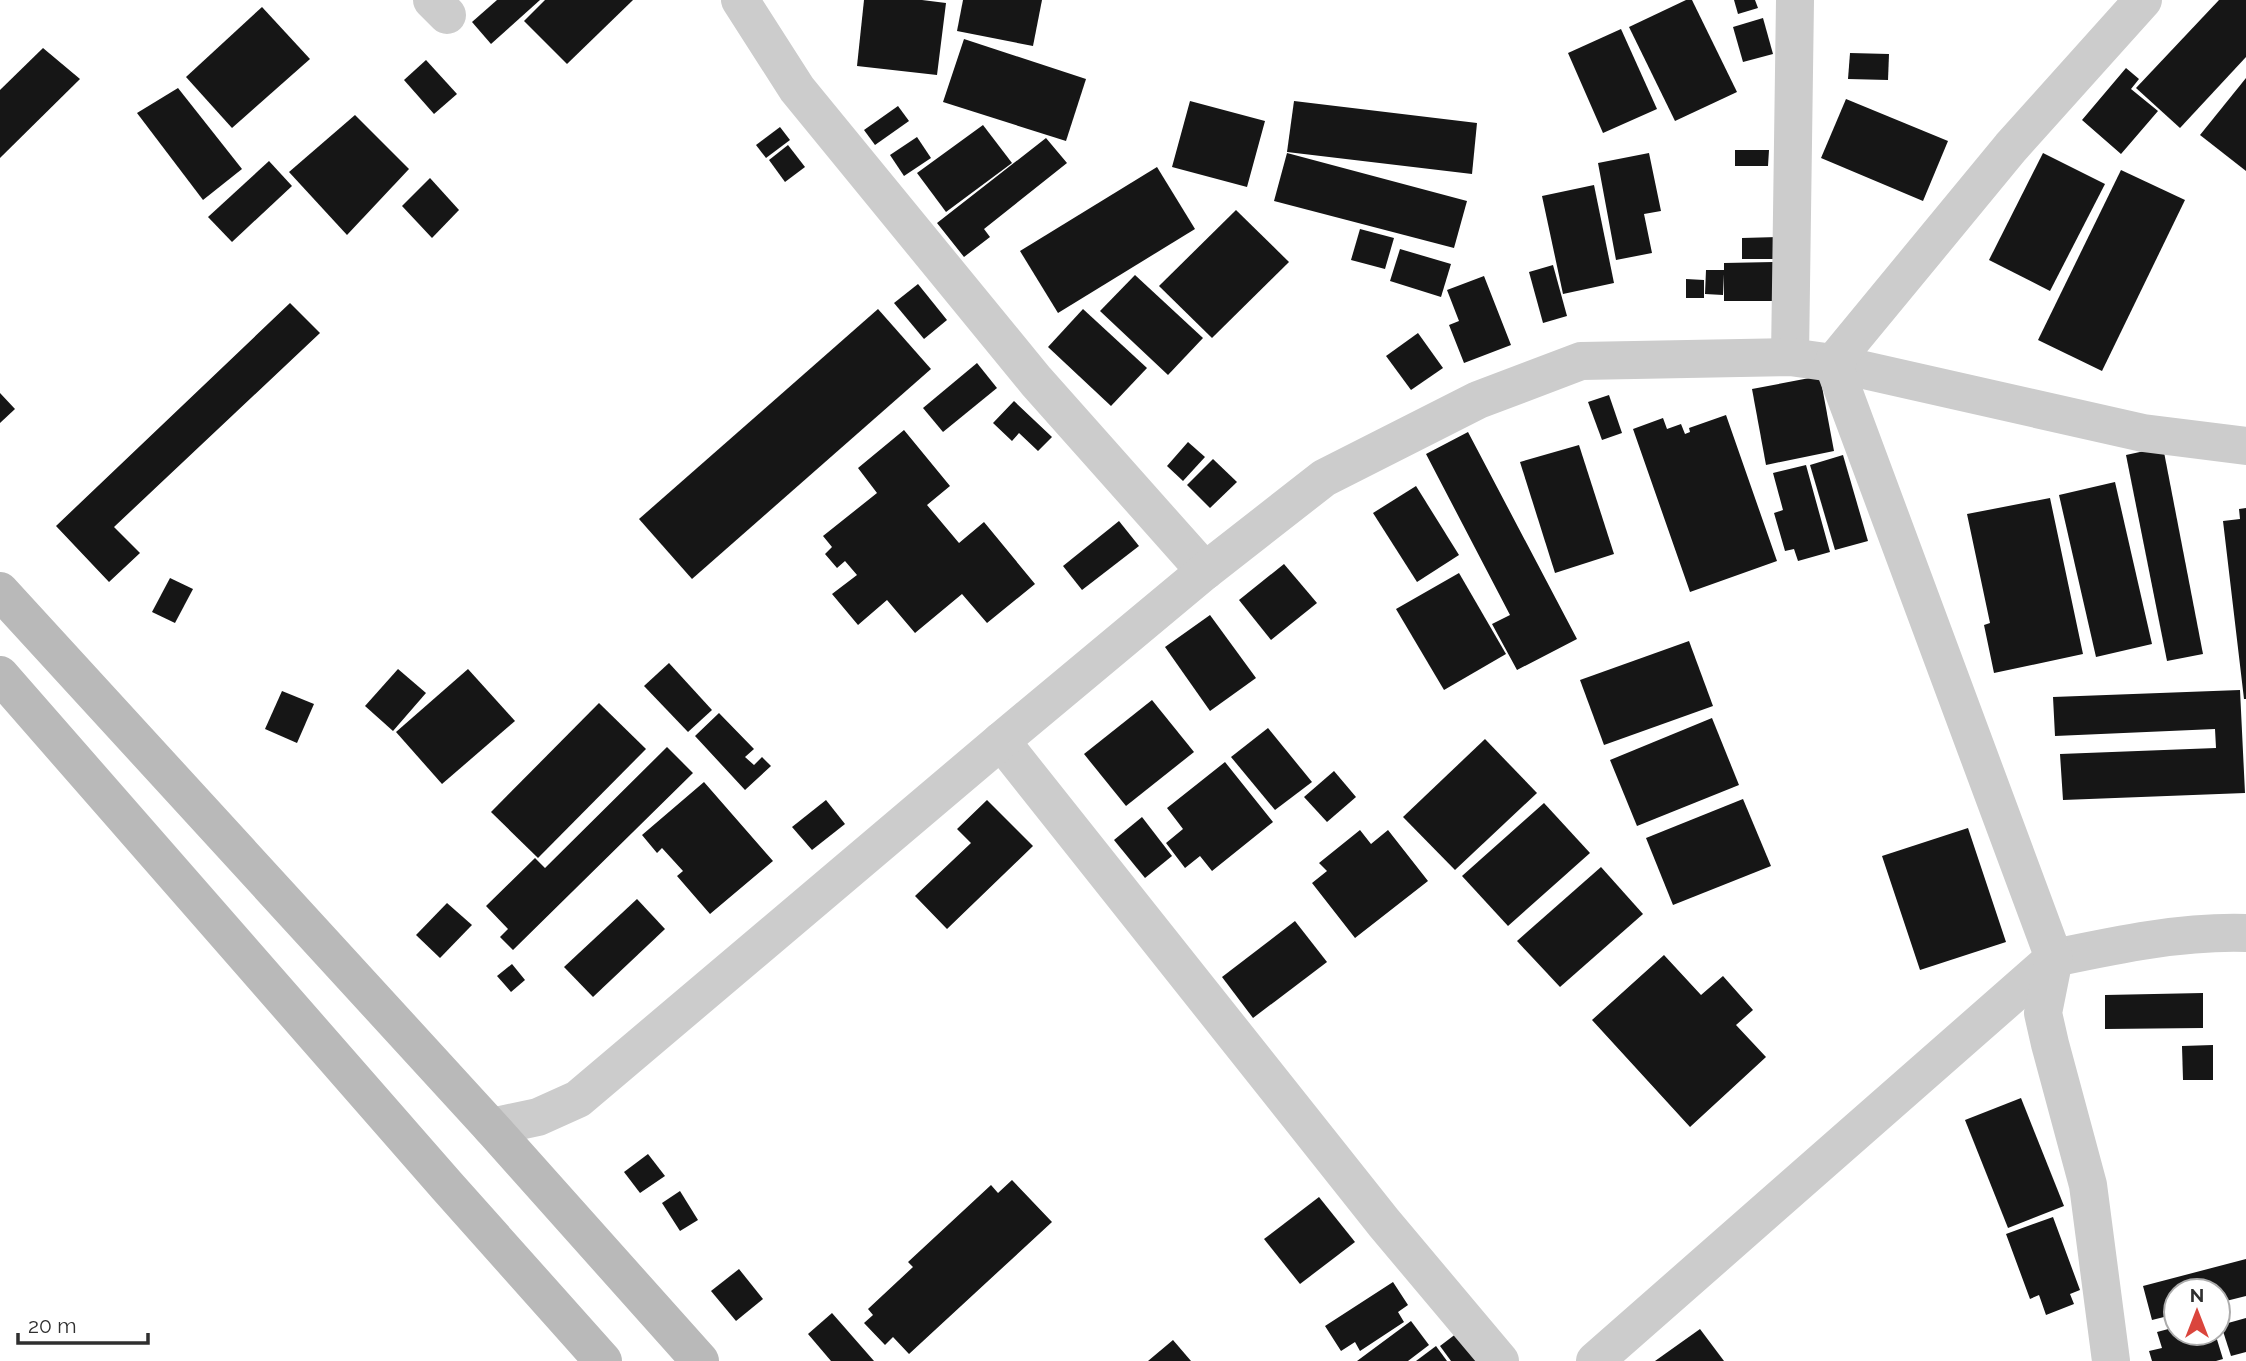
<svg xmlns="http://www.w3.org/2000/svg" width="2246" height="1361" viewBox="0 0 2246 1361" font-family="Raleway,sans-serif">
<rect width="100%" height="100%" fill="#fff"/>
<g fill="#161616">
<path d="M497,0H540L491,44L472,22Z"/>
<path d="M545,0H633L567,64L524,21Z"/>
<path d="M864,0H922L946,3L937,75L857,66Z"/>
<path d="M963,0H1042L1033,46L957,31Z"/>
<path d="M1686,0H1692L1737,92L1675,121L1629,27Z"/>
<path d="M1734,0H1755L1758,8L1738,14Z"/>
<path d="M2219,0H2246V57L2180,128L2136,88Z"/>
<path d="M262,7L310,59L232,128L186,77Z"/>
<path d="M1763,18L1773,54L1743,62L1733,27Z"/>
<path d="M1621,29L1657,109L1603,133L1568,53Z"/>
<path d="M964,39L1086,79L1066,141L943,102Z"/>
<path d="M43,48L80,79L0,158V90Z"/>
<path d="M1850,53L1889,54L1888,80L1848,79Z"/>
<path d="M426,60L457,94L434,114L404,80Z"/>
<path d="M2126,68L2139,79L2131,89L2158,111L2121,154L2082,120Z"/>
<path d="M2246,78V171L2200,135Z"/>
<path d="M178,88L242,169L203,200L137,113Z"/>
<path d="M1846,99L1948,141L1923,201L1821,158Z"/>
<path d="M1190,101L1265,121L1247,187L1172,167Z"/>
<path d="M1294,101L1477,123L1472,174L1287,152Z"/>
<path d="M898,106L909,121L875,145L864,130Z"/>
<path d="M355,115L409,169L347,235L289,172Z"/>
<path d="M983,125L1012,163L946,212L917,173Z"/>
<path d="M780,127L790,140L766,158L756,145Z"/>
<path d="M917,137L931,158L904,176L890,155Z"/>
<path d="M1046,138L1067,163L984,229L990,237L964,257L937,223Z"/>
<path d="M788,145L805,167L785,182L769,160Z"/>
<path d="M1735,150H1769L1768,166H1735Z"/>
<path d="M1287,153L1467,201L1454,248L1274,201Z"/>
<path d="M1649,153L1661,211L1644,214L1652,253L1616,260L1598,163Z"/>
<path d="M2043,153L2105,184L2050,291L1989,260Z"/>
<path d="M269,161L292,186L232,242L208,217Z"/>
<path d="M1157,167L1195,229L1058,313L1020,251Z"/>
<path d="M2121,170L2185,200L2102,371L2038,340Z"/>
<path d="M430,178L459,210L432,238L402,206Z"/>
<path d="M1594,185L1614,283L1563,294L1542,196Z"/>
<path d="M1236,210L1289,262L1212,338L1159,286Z"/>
<path d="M1360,229L1394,238L1385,269L1351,260Z"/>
<path d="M1778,237V259H1742V238Z"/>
<path d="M1400,249L1451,264L1441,297L1390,281Z"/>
<path d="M1774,262V301H1724V274L1723,295L1705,294L1706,270H1724V263Z"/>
<path d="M1553,265L1567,316L1543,323L1529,272Z"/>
<path d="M1135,275L1203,338L1168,375L1100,311Z"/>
<path d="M1484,276L1511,345L1464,363L1449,325L1459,321L1447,290Z"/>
<path d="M1686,279L1704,280V298H1686Z"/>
<path d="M918,284L947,320L924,339L894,303Z"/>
<path d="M290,303L320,333L114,527L140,553L109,582L56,526Z"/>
<path d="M878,309L931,369L692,579L639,519Z"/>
<path d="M1083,309L1147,368L1111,406L1048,347Z"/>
<path d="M1418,333L1443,368L1411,390L1386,356Z"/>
<path d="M977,363L997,388L943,432L923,408Z"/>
<path d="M1820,376L1834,451L1766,465L1752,389Z"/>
<path d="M0,393L15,409L0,423Z"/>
<path d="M1609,395L1622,433L1602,440L1588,402Z"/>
<path d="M1014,401L1052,437L1038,451L1019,433L1012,441L993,423Z"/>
<path d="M1726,415L1777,561L1690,592L1633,429L1663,418L1667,429L1681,424L1685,434L1690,432L1689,428Z"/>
<path d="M904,430L950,486L927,505L959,543L984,522L1035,584L987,623L962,594L915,633L887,600L858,625L832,594L857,575L845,561L837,568L825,554L832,547L823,536L877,493L858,468Z"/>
<path d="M1468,432L1577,639L1517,670L1492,624L1510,615L1426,454Z"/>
<path d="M1188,442L1205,457L1183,481L1167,466Z"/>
<path d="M1579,445L1614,554L1555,573L1520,462Z"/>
<path d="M2163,447L2203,654L2167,661L2126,455Z"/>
<path d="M1843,455L1868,541L1835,550L1810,465Z"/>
<path d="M1213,459L1237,482L1210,508L1187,485Z"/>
<path d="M1806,465L1830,552L1798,561L1794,549L1785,551L1774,513L1783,510L1773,473Z"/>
<path d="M2115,482L2152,644L2096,657L2059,495Z"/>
<path d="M1416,486L1459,555L1417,582L1373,513Z"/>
<path d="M2050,498L2083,654L1994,673L1984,625L1990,623L1967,514Z"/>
<path d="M2246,508V699H2244L2223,521L2240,519L2239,509Z"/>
<path d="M1119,521L1139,546L1082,590L1063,566Z"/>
<path d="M1284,564L1317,603L1271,640L1239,600Z"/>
<path d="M1459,573L1506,654L1444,690L1396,609Z"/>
<path d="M170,578L193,589L175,623L152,612Z"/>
<path d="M1210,615L1256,678L1210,711L1165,647Z"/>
<path d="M1689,641L1713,706L1604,745L1580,680Z"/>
<path d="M669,663L712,710L688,732L644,686Z"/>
<path d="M398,669L426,693L393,731L365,706Z"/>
<path d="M468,669L515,721L442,784L396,732Z"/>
<path d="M2240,690L2245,793L2063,800L2060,754L2216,748L2215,729L2055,736L2053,697Z"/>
<path d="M282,691L314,704L297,743L265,729Z"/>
<path d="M1152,700L1194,752L1126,806L1084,754Z"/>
<path d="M599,703L646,749L538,858L491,812Z"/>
<path d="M719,713L754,749L745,757L754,765L762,757L771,766L745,790L695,736Z"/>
<path d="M1712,718L1739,785L1637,826L1610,760Z"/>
<path d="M1268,728L1312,782L1275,810L1231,757Z"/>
<path d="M1485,739L1537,793L1455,870L1403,817Z"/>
<path d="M667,747L693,773L513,950L500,937L508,929L486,906L535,858L545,868Z"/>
<path d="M1225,762L1273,822L1212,871L1200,856L1185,868L1166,843L1183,829L1167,808Z"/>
<path d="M1334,771L1356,797L1327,822L1304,797Z"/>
<path d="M704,782L773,861L710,914L677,876L683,871L662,848L657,853L642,835Z"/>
<path d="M1743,799L1771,866L1673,905L1646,838Z"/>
<path d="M826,800L845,824L812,850L792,827Z"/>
<path d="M987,800L1033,846L947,929L915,896L971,843L957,829Z"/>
<path d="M1544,803L1590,853L1508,926L1462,876Z"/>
<path d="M1142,817L1172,856L1145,878L1114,840Z"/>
<path d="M1968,828L2006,942L1920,970L1882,856Z"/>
<path d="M1360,830L1371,844L1388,830L1428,881L1355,938L1312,883L1327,871L1319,863Z"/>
<path d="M1601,867L1643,914L1560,987L1517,941Z"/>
<path d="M637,899L665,929L593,997L564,967Z"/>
<path d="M447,903L472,925L440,958L416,935Z"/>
<path d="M1295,921L1327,962L1253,1018L1222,977Z"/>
<path d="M1664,955L1701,995L1723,976L1753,1010L1736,1025L1766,1057L1690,1127L1592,1020Z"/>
<path d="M512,964L525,980L511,992L497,976Z"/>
<path d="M2203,993V1028L2105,1029V995Z"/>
<path d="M2213,1045V1080H2183L2182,1046Z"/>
<path d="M2021,1098L2064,1206L2008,1228L1965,1120Z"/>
<path d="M648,1154L665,1176L640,1193L624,1172Z"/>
<path d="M1012,1180L1052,1222L909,1354L893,1337L885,1345L864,1323L873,1315L868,1309L913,1267L908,1262L991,1185L998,1193Z"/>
<path d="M680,1191L698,1220L680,1231L662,1203Z"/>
<path d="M1319,1197L1355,1242L1300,1284L1264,1239Z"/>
<path d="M2053,1217L2080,1290L2070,1294L2074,1304L2046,1315L2039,1295L2030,1299L2006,1234Z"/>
<path d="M2246,1259V1296L2218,1303V1291H2176V1314L2152,1320L2143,1286Z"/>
<path d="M739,1269L763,1299L736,1321L711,1291Z"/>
<path d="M1393,1282L1408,1305L1398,1312L1404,1322L1360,1351L1355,1342L1341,1351L1325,1326Z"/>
<path d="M832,1313L874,1361H831L808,1334Z"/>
<path d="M2246,1318V1352L2231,1356L2221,1325Z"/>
<path d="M1411,1321L1429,1345L1408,1361H1357Z"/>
<path d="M2176,1327V1333H2215L2223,1359L2216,1361H2152L2149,1351L2162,1348L2157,1332Z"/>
<path d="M1700,1329L1724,1361H1655Z"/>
<path d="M1461,1330L1478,1361H1451L1440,1346Z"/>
<path d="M1173,1340L1191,1361H1148Z"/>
<path d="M1436,1346L1447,1361H1416Z"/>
</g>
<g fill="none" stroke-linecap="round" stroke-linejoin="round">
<g stroke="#ccc" stroke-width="38">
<path d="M432,0L447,15"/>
<path d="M740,0L797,89L1036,381L1205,571"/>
<path d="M1790,357L1795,0"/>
<path d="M1001,741L1384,1223L1500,1361"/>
<path d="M491,1127L538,1117L578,1099L1001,741L1205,571L1324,478L1478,400L1581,361L1790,357L1833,363L2143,433L2246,446"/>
<path d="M1595,1361L2054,958C2116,945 2182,931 2246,933"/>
<path d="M2111,1361L2088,1185L2050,1044L2043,1013L2054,958L1833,363L2011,147L2143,0"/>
</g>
<g stroke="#b9b9b9" stroke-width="38">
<path d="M0,591L491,1127L700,1361"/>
<path d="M0,675L447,1186L603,1361"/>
</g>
</g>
<g transform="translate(2197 1312)"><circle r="33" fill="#ffffff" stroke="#acacac" stroke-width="2"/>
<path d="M0-5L12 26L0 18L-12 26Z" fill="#da453c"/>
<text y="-10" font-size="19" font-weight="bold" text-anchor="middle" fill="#2f2f2f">N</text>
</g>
<path d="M18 1333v10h130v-10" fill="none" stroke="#2f2f2f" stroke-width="3.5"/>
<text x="28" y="1333" font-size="21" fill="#2f2f2f" stroke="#ffffff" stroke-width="5" paint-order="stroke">20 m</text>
</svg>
